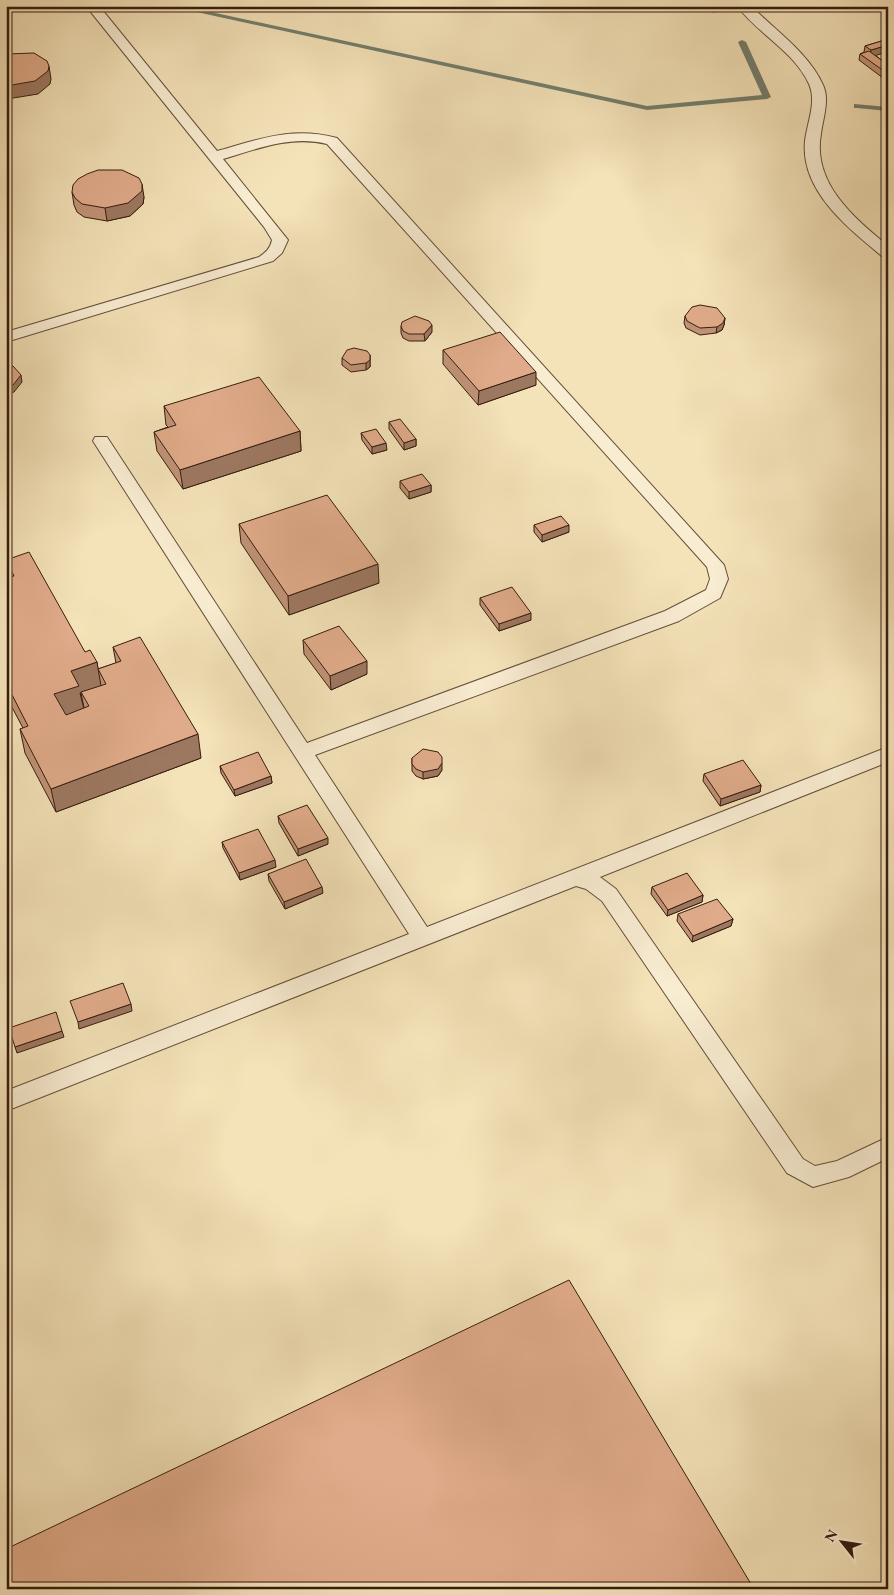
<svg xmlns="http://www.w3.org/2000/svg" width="894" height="1595" viewBox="0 0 894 1595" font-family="'EB Garamond',serif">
<rect width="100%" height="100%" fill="#f4e2b8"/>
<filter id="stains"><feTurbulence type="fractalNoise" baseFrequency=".004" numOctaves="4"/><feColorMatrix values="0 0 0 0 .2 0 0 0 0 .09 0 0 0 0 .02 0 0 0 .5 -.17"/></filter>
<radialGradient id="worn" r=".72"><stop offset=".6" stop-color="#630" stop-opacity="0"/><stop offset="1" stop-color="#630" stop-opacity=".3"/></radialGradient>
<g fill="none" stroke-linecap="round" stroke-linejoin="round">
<g fill="#737e6c" fill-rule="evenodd">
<path d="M169,6H183L647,106L762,95L738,42L742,40L746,42L771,97L767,99L647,110Z"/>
<path d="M708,6H715L720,11L713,13Z"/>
<path d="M854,104L888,107V111L857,108H854Z"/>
</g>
<defs>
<g id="lane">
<path d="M86,6H99L217,151C260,139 292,126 337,138L724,565L728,579L720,598L679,621L315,755L427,927L888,747V762L600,877L616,889L803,1159L815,1166L837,1161L888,1137V1158L849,1177L813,1187L787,1173L602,901L586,889L576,886L6,1111V1091L409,934L93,441L95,437H107L307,743L665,611L706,590L710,579L707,567L327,144C291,135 257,149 223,159L288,240L282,253L273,261L6,342V332L259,257C266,252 270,249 272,240L264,227Z"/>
<path d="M737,6H751C775,30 809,53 823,85C830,100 823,118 821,134C812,183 854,218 888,246V258L883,257C849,229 800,191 805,141C807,123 817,102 809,84C794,51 758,34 737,6Z"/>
</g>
</defs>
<use href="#lane" stroke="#664e39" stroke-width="2"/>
<use href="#lane" fill="#f8ecd1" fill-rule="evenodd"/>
</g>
<g fill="#c19377" stroke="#361d0f" fill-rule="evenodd">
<path d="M885,40L875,55L888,65V81H887L859,60L860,54L864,52L865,46Z"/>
<path d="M72,192L144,197L143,204L130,216L107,221L84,217L77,212L74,205Z"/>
<path d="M685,316L725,318L724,325L722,330L716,333L700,335L686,328L684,323Z"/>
<path d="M401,326L432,332L425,341H409L403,338L401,333Z"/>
<path d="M443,350L536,385L478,405L443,364Z"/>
<path d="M370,355V367L366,370L351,372L342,365V358Z"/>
<path d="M164,406L300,431L301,451L183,489L157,451L154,432L168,427L166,425Z"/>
<path d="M389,422L416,439V446L404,450L389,429Z"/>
<path d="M361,433L387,450L372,454L362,440Z"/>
<path d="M400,481L431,485V492L409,499L400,488Z"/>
<path d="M239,524L379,583L289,615L241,543Z"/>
<path d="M534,525L569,532L542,542L534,532Z"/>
<path d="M6,560L85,652L97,662L98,669L116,663L113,647L201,758L56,812L25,753L20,729L23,728L6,696V578L10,577ZM80,693H81L84,708Z"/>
<path d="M480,598L531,620L499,631L480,605Z"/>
<path d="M303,640L367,674L331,690L304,654Z"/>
<path d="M412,758L442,770L438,776L423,779L416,776L412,771Z"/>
<path d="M220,766L271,776L272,783L235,796L221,773Z"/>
<path d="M704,774L761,785L760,792L720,806L703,781Z"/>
<path d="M278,816L328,844L298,856L279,823Z"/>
<path d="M222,842L276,867L240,880L223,848Z"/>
<path d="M268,874L323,893L285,909L269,881Z"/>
<path d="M652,887L703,895L702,902L667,916L651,894Z"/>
<path d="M678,914L733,919L731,926L692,942L677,921Z"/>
</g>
<g fill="#9d7861" stroke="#361d0f">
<path d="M888,45V52L870,57L871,50Z"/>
<path d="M49,66L51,79L50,84L38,94L7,99L6,86Z"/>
<path d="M142,184L144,197L143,204L130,216L107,221L105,208Z"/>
<path d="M725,318L724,325L722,330L716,333L717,327Z"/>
<path d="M432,325V332L425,341L424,334Z"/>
<path d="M370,355V367L366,370V363Z"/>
<path d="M536,372V385L478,405L479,391Z"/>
<path d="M21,375L22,382L14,392L6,395V387Z"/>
<path d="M300,431L301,451L183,489L180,470Z"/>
<path d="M416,439V446L404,450V443Z"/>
<path d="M386,443L387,450L372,454V447Z"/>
<path d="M431,485V492L409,499V492Z"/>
<path d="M569,525V532L542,542V535Z"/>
<path d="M378,564L379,583L289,615L288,596Z"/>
<path d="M531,613V620L499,631V624Z"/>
<path d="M367,661V674L331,690L330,676Z"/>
<path d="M97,662L101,686L80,693L84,709L59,718L54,694L71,671Z"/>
<path d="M198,734L201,758L56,812L51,789Z"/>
<path d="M442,763V770L438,776L423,779V772Z"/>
<path d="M271,776L272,783L235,796L234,790Z"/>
<path d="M761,785L760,792L720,806L721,799Z"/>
<path d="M328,838V844L298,856V849Z"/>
<path d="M275,860L276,867L240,880L239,873Z"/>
<path d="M322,887L323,893L285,909L284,902Z"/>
<path d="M703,895L702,902L667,916L668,910Z"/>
<path d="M733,919L731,926L692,942L693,936Z"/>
<path d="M131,1004L132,1011L79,1029L78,1022Z"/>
<path d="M62,1031L64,1037L17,1053L15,1047Z"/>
</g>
<g fill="#e0ab8a" stroke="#361d0f">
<path d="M885,40L888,42V45L871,50L865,46Z"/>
<path d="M869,51L888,65V74L860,54Z"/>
<path d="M34,53L47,61L49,66L48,71L35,81L6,86V54Z"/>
<path d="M98,170H122L139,178L142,184V191L128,203L105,208L82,204L75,198L72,192L73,185L78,179L87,174Z"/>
<path d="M700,305L717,308L725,318L723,323L717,327L700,328L687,321L685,316L692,307Z"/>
<path d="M415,316L429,321L432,325L424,334H409L403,331L401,326L402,322Z"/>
<path d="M500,332L536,372L479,391L443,350Z"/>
<path d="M354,348L367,351L370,355V360L366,363L351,365L342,358L347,350Z"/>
<path d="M6,365L13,366L21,375L13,385L6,387Z"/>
<path d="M259,377L300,431L180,470L154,432L176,425L164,406Z"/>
<path d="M400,419L416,439L404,443L389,422Z"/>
<path d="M376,429L386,443L372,447L361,433Z"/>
<path d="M422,474L431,485L409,492L400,481Z"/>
<path d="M327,495L378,564L288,596L239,524Z"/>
<path d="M561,516L569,525L542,535L534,525Z"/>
<path d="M29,552L85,652L90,650L97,662L71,671L79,686L54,694L66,715L89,706L81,692L106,684L98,669L121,661L113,647L140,637L198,734L51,789L20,729L28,726L6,683V578L14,576L6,560Z"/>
<path d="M512,587L531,613L499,624L480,598Z"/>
<path d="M339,626L367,661L330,676L303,640Z"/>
<path d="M423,749L438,752L442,757V763L438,769L423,772L416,769L412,764V758Z"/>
<path d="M258,752L271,776L234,790L220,766Z"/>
<path d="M743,760L761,785L721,799L704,774Z"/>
<path d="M307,805L328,838L298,849L278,816Z"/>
<path d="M258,829L275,860L239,873L222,842Z"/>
<path d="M306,859L322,887L284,902L268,874Z"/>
<path d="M687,873L703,895L668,910L652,887Z"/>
<path d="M717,899L733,919L693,936L678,914Z"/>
<path d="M123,983L131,1004L78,1022L70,1001Z"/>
<path d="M56,1012L62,1031L15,1047L9,1028Z"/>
<path d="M569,1280L754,1589H6V1549Z"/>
</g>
<rect width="894" height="1595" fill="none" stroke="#f4e2b8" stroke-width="25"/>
<rect x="8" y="8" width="879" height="1580" fill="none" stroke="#361d0f" stroke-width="2.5"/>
<rect x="12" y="12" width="869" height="1570" fill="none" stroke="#361d0f"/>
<g transform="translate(842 1542) rotate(300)" stroke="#f8ecd1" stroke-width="4" paint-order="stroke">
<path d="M0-4L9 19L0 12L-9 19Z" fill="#361d0f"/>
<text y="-8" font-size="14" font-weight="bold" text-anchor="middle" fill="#361d0f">N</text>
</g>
<rect width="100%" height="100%" filter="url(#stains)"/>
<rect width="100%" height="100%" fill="url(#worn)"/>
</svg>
